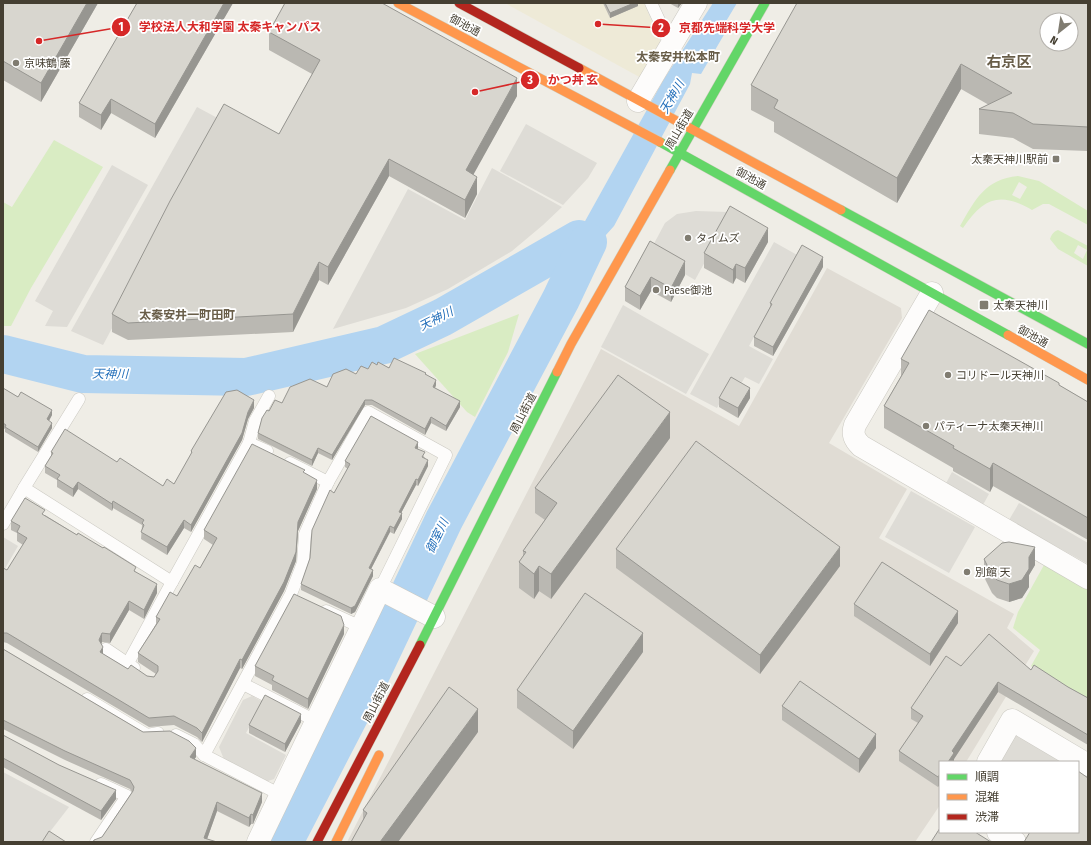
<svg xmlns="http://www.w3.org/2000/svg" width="1091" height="845" viewBox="0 0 1091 845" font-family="'Fira Sans Condensed','Noto Sans JP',sans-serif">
<rect width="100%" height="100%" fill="#efede6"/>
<path fill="#e0dcd4" d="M827,268L901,308L902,318L829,443L907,489L879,538L1014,614L1007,628L1034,651L966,762H940V805L915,842H347L601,349L739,426Z"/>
<path fill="#eeead7" d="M505,3H644L662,45L643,79Z"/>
<g fill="#d9ecc3" fill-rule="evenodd">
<path d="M54,140L103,167L31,288L11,326H3V202L12,207Z"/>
<path d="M1018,176L1039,181L1088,211V225L1049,204H1043L1032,210C1000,191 983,198 963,228L960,226C975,200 985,179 1018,176ZM1019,182L1027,187L1020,199L1012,195Z"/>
<path d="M1058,230L1088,246V266L1058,249L1050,239C1052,234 1053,232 1058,230ZM1078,245L1087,250L1083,259L1074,253Z"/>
<path d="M519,314L508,352L475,417L467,412L415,354Z"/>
<path d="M1044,565L1088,590V699L1031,666L1040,650L1013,628L1018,612Z"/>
</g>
<g fill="#dedcd6">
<path d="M197,107L223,121L103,345L71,331Z"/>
<path d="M526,124L597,163L588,178L563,205L500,171Z"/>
<path d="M112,165L148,185L67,327L45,326L53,311L35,301Z"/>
<path d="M492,168L562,207L543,225L512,251L448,289L406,308L333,329L408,189L465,220Z"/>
<path d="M696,211L728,212L731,214L695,280L649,253L665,223L677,214Z"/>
<path d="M774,242L799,256L749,346L773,359L759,384L745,377L738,389L730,384L717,408L690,394Z"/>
<path d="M623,305L709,354L686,394L601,347Z"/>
<path d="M952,472L989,494L979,512L942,491Z"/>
<path d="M911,491L975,527L949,573L885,537Z"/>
<path d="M1019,503L1088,543V564L1009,520Z"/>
<path d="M3,537L18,546L3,572Z"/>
<path d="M252,696L263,702L246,733L286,755L274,779L265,782L225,762L219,747L243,700Z"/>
<path d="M1016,730L1066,762H997Z"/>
<path d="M3,772L69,807L42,842H3Z"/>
</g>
<path fill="#b2d4f1" d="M713,3H737L722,28L725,33L701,74L692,73L690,84L614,226L596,246L599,250L579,288L576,286L571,291L556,283L553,277L548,273L542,275L529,258L539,251L536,247L560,229L566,236L584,223L664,79Z"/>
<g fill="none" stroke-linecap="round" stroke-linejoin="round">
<g stroke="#b2d4f1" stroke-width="38">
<path d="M3,354L83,374L246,377L384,345L443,317L579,239"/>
<path d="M284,842L371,674L444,520L561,299L588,242"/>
</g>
<defs>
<g id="lane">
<path d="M651,3L671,46"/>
<path d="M249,443L255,421L269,396"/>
<path d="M290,463L328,482L368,412L446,455L380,589"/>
<path d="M24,488L79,399"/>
<path d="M3,524L24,488L172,582L249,443L267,451"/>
<path d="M326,611L361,627"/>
<path d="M106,649L134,668"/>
<path d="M128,663L172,582"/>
<path d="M243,684L316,721"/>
<path d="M87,699L147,735L158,733"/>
<path d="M176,735L194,744L204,755L291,594L303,563L305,534L328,482"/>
<path d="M204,755L281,795"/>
<path d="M96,842L127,796L101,784"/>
</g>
<g id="street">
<path d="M638,101L696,3"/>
<path d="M932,293L855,425C852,434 854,439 861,446L1088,578"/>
<path d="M988,762L1012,720L1088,765"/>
<path d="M998,832L1015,842"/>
<path d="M258,842L380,589L434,617"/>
</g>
<g id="fast">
<path d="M660,142L1008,335"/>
<path d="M670,170L765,3"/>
<path d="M841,210L1088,344"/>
<path d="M420,645L557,372"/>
</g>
<g id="slow">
<path d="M398,3L660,142"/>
<path d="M579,68L841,210"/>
<path d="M1008,335L1088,380"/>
<path d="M557,372L571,344L670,170"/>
<path d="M336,842L379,755"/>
</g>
<g id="jam">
<path d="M459,3L579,68"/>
<path d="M317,842L420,645"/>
</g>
</defs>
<use href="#lane" stroke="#cbc9c2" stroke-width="13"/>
<use href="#street" stroke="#cbc9c2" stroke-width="23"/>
<use href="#fast" stroke="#cfccbd" stroke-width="10"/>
<use href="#slow" stroke="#cfccbd" stroke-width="10"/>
<use href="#jam" stroke="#cfccbd" stroke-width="10"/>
<use href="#lane" stroke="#fdfcfb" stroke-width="12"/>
<use href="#street" stroke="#fdfcfb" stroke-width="22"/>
<use href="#fast" stroke="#63d668" stroke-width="9"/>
<use href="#slow" stroke="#ff974d" stroke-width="9"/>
<use href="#jam" stroke="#b3261e" stroke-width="9"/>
</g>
<g fill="#bab8b2">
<path d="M3,3H98L41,102L3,80Z"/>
<path d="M137,3H233L155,138L111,113L101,130L79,117V103Z"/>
<path d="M603,3H638V6L610,18Z"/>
<path d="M669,3H682L678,8Z"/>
<path d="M1088,3V151L1033,149L1013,138L979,134V109L989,105L961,89L897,203L774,132V122L751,110V85Z"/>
<path d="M269,32L517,96L473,174L477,194L465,218L389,176L328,285L319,280L293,332L128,340L112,332V314L279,134L312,74L269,50Z"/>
<path d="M650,241L685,275L671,302L651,291L640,310L625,301V287Z"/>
<path d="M768,242L745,283L736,278L733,284L704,268V253Z"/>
<path d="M823,267L773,356L754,346V337L770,307V303Z"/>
<path d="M901,359L1059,385L1088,402V540L993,486L990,492L953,471V468L884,428V406L901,376Z"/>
<path d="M377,365L426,374L436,385L435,388L460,407L446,431L431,423L425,435L372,405H365L332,460L318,453L312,466L258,439V433L269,411L282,403L327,387Z"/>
<path d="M3,388L18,397L52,415L49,421L52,428L38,452L5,432V429L3,428Z"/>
<path d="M719,398H750L738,418L719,407Z"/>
<path d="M254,408L248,419L242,440L191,532L184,528L167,555L141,539L142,525L113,508L112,511L78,489L73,497L57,487V480L45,473V466L51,457V452L117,462L163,486L174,484L191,455V451Z"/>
<path d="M670,438L551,599L539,591L534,599L519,588V562L523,556V551L545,520L535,513V488Z"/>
<path d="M418,448V449L425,458L428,466L418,486L416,485L401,513L402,519L394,534L390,532L371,569L373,576L355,612L351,614L301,590V584L334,493L348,469L345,467V461Z"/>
<path d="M305,473L317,489L298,531L296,561L284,591L242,669L240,668L202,742L197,737L174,725L149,727L7,643L3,642V568L7,570L23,545L17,541V533L11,530V521L45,515L136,572L157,593L144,619L129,610L110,643L102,642L101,644L103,654L128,669L147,676L154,677L156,674L138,662V653L156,624V617L177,596L200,568L213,545L204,539V530Z"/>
<path d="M616,549L840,566L760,674L616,568Z"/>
<path d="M984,559L1035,565L1029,575V587L1022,598L1009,602L997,598L992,593L984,577Z"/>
<path d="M854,604L958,623L930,666L854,616Z"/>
<path d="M344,634L308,709L272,690V685L255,676V666Z"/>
<path d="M3,649L143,732L196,757L194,759L262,802L253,824H251L249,827L217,811L207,839L102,837L132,792L130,789L65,760L3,729Z"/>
<path d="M643,652L573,749L517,708V690Z"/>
<path d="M961,666L1031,670L1068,687L1088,698V745L998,692L954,759V762H940V784L938,787L899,761V751L918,723L911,719V708Z"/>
<path d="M782,706L876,748L859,773L782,720Z"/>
<path d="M301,722L285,752L249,733V725Z"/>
<path d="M478,732L398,842H351L363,820V810Z"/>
<path d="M3,735L116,799L101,820L3,767Z"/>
</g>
<g fill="#979691">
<path d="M87,3H98L41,102V83Z"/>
<path d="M224,3H233L155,138V124Z"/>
<path d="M634,3H638V6L610,18V13Z"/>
<path d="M678,3H682L678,8Z"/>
<path d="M961,64V89L897,203V178Z"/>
<path d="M517,78V96L466,188V170Z"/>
<path d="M111,99V113L101,130V115Z"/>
<path d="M389,159V176L328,285V267Z"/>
<path d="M477,177V194L465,218V200Z"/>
<path d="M768,228V242L745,283V268Z"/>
<path d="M823,257V267L773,356V347Z"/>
<path d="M685,261V275L671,302V288Z"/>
<path d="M319,262V280L293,332V314Z"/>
<path d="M736,264V278L733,284V270Z"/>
<path d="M651,277V291L640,310V296Z"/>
<path d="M436,380V385L433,393V387Z"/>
<path d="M750,388V398L738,418V408Z"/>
<path d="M254,400V408L248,419L242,440L191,532V525Z"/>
<path d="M365,400V405L332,460V455Z"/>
<path d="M460,401V407L446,431V426Z"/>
<path d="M52,410V415L47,424V419Z"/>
<path d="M670,412V438L551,599V574Z"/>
<path d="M431,417V423L425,435V429Z"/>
<path d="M52,423V428L38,452V447Z"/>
<path d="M418,442V448L415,453V448Z"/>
<path d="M318,448V453L312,466V460Z"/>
<path d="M428,460V466L418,486V480Z"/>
<path d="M993,463V486L990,492V469Z"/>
<path d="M416,479V485L399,517V512Z"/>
<path d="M317,480V489L298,531L296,561L284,591L242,669V660L298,522Z"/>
<path d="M78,482V489L73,497V489Z"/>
<path d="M113,501V508L112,511V504Z"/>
<path d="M402,513V519L394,534V528Z"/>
<path d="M184,520V528L167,555V547Z"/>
<path d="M390,526V532L369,573V568Z"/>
<path d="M840,547V566L760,674V655Z"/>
<path d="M1035,547V565L1029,575V587L1022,598L1009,602V584L1029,557Z"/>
<path d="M539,566V591L534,599V574Z"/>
<path d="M373,570V576L355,612L351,614V608Z"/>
<path d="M157,584V593L144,619V610Z"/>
<path d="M129,601V610L110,643V634Z"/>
<path d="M958,611V623L930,666V654Z"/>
<path d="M344,625V634L308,709V699Z"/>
<path d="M102,633V642L99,649V640Z"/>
<path d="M643,633V652L573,749V731Z"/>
<path d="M103,647V656L100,652Z"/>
<path d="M240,659V668L202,742V733Z"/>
<path d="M998,682V692L954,759V762H948L952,751Z"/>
<path d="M478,709V732L398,842H380Z"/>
<path d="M301,714V722L285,752V744Z"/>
<path d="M876,734V748L859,773V759Z"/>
<path d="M196,748V757L190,766V757Z"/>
<path d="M940,774V784L938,787V777Z"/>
<path d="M116,790V799L101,820V811Z"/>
<path d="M262,793V802L253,824V815Z"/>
<path d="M217,802V811L206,842L204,838Z"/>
<path d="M251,814V824L249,827V818Z"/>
</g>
<g fill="#d8d6cf" stroke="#979691" fill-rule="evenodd">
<path d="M3,3H87L41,83L3,61Z"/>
<path d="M137,3H224L155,124L111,99L101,115L79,103Z"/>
<path d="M285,3H382L517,78L466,170L477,177L465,200L389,159L328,267L319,262L293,314L128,323L112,314L170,201L224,104L279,134L320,60L269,32Z"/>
<path d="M605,3H634L610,13Z"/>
<path d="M797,3H1088V127L1033,124L1013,113L979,109L1012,93L961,64L897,178L774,108L778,100L751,85ZM1047,20H1071V44H1047Z"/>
<path d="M730,206L768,228L745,268L736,264L733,270L704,253Z"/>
<path d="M650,241L685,261L671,288L651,277L640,296L625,287Z"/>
<path d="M802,245L823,257L773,347L754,337L772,304L770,303Z"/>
<path d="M929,310L1059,383V385L1088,402V518L993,463L990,469L953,448L954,446L884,406L909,363L901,359Z"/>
<path d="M394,358L426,373L425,374L436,380L433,387L460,401L446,426L431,417L425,429L372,400H365L332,455L318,448L312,460L258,433L262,418L267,410L269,411L275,400L282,403L290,387L310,379L327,387L333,374L346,369L356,374L361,366L368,369L372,362L377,365L378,362L389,368Z"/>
<path d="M618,375L670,412L551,574L539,566L534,574L519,562L526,552L523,551L557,503L535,488Z"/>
<path d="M731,377L750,388L738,408L719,398Z"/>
<path d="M3,388L18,397L21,392L52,410L47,419L52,423L38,447L5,427L6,425L3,423Z"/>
<path d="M237,390L254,400L248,412L242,433L191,525L184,520L167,547L141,532L144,525L142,523L144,520L113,501L112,504L78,482L73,489L57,479L60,475L45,466L53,453L51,452L65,429L117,462L120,458L163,486L167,479L174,484L192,452L191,451L226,392Z"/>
<path d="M371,416L418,442L415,448L425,452L422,457L428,460L418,480L416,479L399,512L402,513L394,528L390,526L369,568L373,570L355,606L351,608L301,584L310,558L312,530L330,490L334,493L350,464L345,461Z"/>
<path d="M696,441L840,547L760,655L616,549Z"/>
<path d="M252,444L305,470L303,472L317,480L298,522L296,552L284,582L242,660L240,659L202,733L197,728L174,716L149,718L7,633H3V568L7,570L27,538L17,532L20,526L11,521L25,498L45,510L42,514L77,535L78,533L103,548L104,547L136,567L134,571L157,584L144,610L129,601L110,634L102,633L99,640L103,647L100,652L128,669L131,665L147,676L154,677L158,671V666L138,653L160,619L156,617L170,592L177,596L195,565L200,568L217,538L204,530Z"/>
<path d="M1009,542L1035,547L1029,557V569L1022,580L1009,584L997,580L992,575L984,559L1002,543Z"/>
<path d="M882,562L958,611L930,654L854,604Z"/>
<path d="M585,593L643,633L573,731L517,690Z"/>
<path d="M294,594L341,616L344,625L308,699L272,680L274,676L255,666Z"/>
<path d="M989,634L1031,670L1034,665L1068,687L1088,698V735L998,682L952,751L954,753L948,762H940V774L938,777L899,751L923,716L911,708L946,656L961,666Z"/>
<path d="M3,649L143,732L170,731L189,741L196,748L190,757L262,793L253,815L251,814L249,818L217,802L204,838L217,842H93L94,840L102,837L133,791L134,787L130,780L65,751L3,720Z"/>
<path d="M800,681L876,734L859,759L782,706Z"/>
<path d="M449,687L478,709L380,842H351L367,813L363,810Z"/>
<path d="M265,695L301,714L285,744L249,725Z"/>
<path d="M3,735L59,765L116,790L101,811L3,758Z"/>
<path d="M1078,771L1088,778V842H1024L1030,832H1078Z"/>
<path d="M940,828V832H975L991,842H931Z"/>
<path d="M49,831L66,842H42Z"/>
</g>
<g fill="#807c71" stroke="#fff" stroke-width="1.5">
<circle cx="16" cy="63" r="4"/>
<rect x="1052" y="155" width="8" height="8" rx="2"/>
<circle cx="688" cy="238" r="4"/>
<circle cx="656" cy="290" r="4"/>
<rect x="979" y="300" width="10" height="10" rx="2"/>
<circle cx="948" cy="375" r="4"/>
<circle cx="926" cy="426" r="4"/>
<circle cx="967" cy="572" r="4"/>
</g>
<g text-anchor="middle" stroke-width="3.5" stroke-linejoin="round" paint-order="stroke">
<g font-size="11" fill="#453f32" stroke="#fff">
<text transform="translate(465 25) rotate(28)" y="4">御池通</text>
<text transform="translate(679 129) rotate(-60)" y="4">周山街道</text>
<text transform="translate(751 178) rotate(29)" y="4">御池通</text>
<text transform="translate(1033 336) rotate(29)" y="4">御池通</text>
<text transform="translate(523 413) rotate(-63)" y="4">周山街道</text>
<text transform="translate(376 702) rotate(-63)" y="4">周山街道</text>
</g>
<g font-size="11" fill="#453f32" stroke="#fff" text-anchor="start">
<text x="24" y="67">京味鶴 藤</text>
<text x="1048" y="163" text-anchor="end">太秦天神川駅前</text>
<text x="696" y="242">タイムズ</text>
<text x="664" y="294">Paese御池</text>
<text x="993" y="309">太秦天神川</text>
<text x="956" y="379">コリドール天神川</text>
<text x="934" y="430">パティーナ太秦天神川</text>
<text x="975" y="576">別館 天</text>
</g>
<g font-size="12" font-weight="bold" fill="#695e49" stroke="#fff">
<text x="678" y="61">太秦安井松本町</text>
<text x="187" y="319">太秦安井一町田町</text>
</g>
<g font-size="12" font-style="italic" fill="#236fba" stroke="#fff">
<text transform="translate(672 97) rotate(-60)" y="4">天神川</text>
<text transform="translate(436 319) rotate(-27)" y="4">天神川</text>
<text transform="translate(110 374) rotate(1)" y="4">天神川</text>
<text transform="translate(437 536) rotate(-64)" y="4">御室川</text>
</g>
<g font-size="15" font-weight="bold" fill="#695e49" stroke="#fff">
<text x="1009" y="67">右京区</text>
</g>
</g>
<path fill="none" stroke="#d62828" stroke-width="1.5" d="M39 41L121 27M598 24L661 28M475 92L530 80"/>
<g fill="#d62828" stroke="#fff" stroke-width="1.5">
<circle cx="39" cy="41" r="4"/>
<circle cx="598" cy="24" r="4"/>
<circle cx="475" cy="92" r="4"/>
<circle cx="121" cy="27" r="10"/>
<circle cx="661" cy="28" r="10"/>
<circle cx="530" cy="80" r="10"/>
</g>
<g font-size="12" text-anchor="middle" font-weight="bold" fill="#fff">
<text x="121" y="31">1</text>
<text x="661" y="32">2</text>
<text x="530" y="84">3</text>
</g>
<g font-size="12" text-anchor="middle" font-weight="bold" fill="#d62828" stroke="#fff" stroke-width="3.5" stroke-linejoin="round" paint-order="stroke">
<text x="230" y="31">学校法人大和学園 太秦キャンパス</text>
<text x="727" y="32">京都先端科学大学</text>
<text x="573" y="84">かつ丼 玄</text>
</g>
<rect width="1091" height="845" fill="none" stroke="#453f32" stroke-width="8"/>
<rect x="939" y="761" width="140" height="72" fill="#ffffff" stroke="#b5b2ad"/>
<rect x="947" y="774" width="20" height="6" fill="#63d668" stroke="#b5b2ad"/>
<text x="975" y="781" font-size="12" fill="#453f32">順調</text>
<rect x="947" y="794" width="20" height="6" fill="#ff974d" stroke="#b5b2ad"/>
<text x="975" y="801" font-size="12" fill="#453f32">混雑</text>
<rect x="947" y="814" width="20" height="6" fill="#b3261e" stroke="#b5b2ad"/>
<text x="975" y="821" font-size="12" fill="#453f32">渋滞</text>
<g transform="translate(1059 32) rotate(210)"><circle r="19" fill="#ffffff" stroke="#b5b2ad"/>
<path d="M0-3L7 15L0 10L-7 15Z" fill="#807c71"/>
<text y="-6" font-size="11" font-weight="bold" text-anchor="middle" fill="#453f32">N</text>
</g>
</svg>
